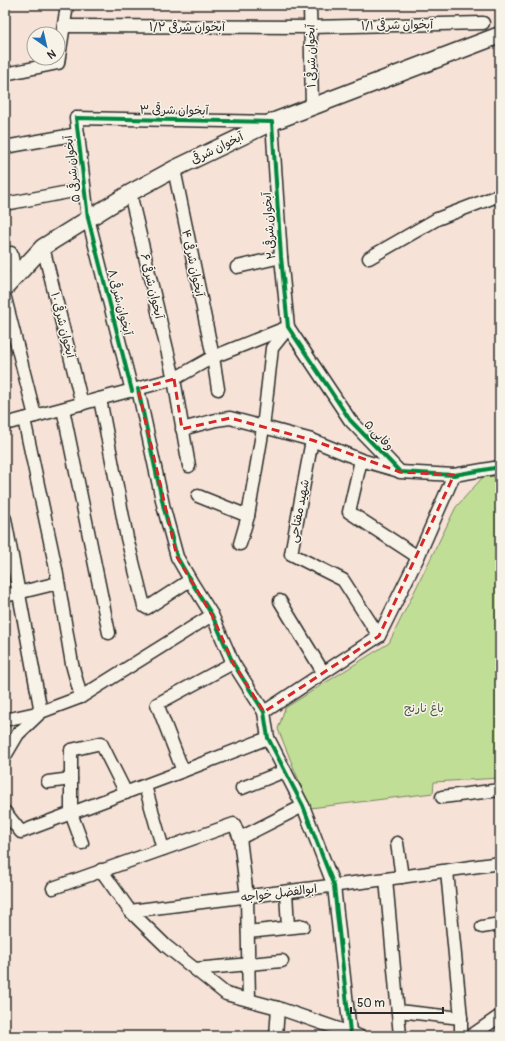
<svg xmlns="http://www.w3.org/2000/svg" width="505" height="1041" viewBox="0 0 505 1041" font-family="Pangolin,'Playpen Sans Arabic',sans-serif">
<rect width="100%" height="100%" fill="#f6e2d6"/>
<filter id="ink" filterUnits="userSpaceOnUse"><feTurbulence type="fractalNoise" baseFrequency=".025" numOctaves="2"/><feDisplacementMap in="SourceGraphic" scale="8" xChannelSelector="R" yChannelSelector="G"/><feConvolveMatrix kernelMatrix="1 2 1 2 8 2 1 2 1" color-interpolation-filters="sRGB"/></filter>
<g filter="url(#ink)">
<path fill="#c1de96" stroke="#768460" d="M497,476L500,480V778L434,782L433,793L310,808L278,729L285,708L389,643L456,507L483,477Z"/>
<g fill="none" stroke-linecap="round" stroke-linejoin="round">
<defs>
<g id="minor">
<path d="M310,5L312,107"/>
<path d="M64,26L310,27L483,23"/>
<path d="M5,74L58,63L67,5"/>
<path d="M5,147L78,134"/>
<path d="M174,169L213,357L218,389"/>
<path d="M130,193L174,379L189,466"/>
<path d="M5,204L84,189"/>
<path d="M43,247L82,404"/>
<path d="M11,253L16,277"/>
<path d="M369,258L437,219L500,195"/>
<path d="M237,267L281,257"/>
<path d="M5,298L35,416"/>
<path d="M138,389L164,509L177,557L192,583L212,615L233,663L264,712L268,738L303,806L334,886L350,1032"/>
<path d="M132,391L88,218L76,118L272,122L281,257L288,327L350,420L400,472L454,475L500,467"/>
<path d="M100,399L127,538L144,606L147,608L190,580"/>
<path d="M63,409L109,633"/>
<path d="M24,419L56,569L72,664L81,697"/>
<path d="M5,424L174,379L213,357L288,327"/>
<path d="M182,429L216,420L230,418L312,440L361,460L399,471"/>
<path d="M312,440L291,554L343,580L379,636"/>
<path d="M361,460L349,512L418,557"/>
<path d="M198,496L248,516"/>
<path d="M5,519L41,712L18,734L5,756"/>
<path d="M240,544L248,516L263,428L272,348L288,328"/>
<path d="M5,596L58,583"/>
<path d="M280,601L323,672"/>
<path d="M264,712L379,636L418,557L454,475"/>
<path d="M5,720L41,712L81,697L212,615"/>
<path d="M183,771L157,704L233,663"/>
<path d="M48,782L71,779"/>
<path d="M145,786L163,849"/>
<path d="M242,788L285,771"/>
<path d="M442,797L500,790"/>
<path d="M5,812L21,832L183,771L268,738"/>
<path d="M240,838L303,806"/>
<path d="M82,843L71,813V750L101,743L126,793"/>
<path d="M397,843L402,877"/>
<path d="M101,870L130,911L166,946L226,994L278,1008L359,1036"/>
<path d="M447,871L461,1018V1036"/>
<path d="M386,879L400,1036"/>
<path d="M53,888L234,824L240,838L247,897L249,1000"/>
<path d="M286,892L288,927"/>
<path d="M130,911L386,879L500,863"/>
<path d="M482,927L500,924"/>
<path d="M248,932L303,926"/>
<path d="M195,969L282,961"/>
<path d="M398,1011L461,1018"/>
<path d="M276,1036L278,1008"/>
<path d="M471,1036L500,1016"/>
</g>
<path id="tertiary" d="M5,288L43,247L130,193L174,169L272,122L500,35"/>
</defs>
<use href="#minor" stroke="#2b2b2b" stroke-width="15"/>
<use href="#tertiary" stroke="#2b2b2b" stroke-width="19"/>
<use href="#minor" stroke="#f7f3e8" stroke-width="12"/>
<use href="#tertiary" stroke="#f7f3e8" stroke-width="16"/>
<defs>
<g id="cycleway">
<path d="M138,389L164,509L177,557L192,583L212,615L233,663L264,712L268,738L303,806L334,886L350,1032"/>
<path d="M132,391L88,218L76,118L272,122L281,257L288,327L350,420L400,472L454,475L500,467"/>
</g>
</defs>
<use href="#cycleway" stroke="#f7f3e8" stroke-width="6"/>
<use href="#cycleway" stroke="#00873e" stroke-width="4"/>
</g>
</g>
<path fill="none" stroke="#d62828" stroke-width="3" stroke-dasharray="8 5" stroke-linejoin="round" d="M174,379L182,429L230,418L312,440L400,472L454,475L379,636L264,712L233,663L212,615L177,557L138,389Z"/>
<g text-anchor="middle" stroke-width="3" stroke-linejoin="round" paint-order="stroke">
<g font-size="12" fill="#2b2b2b" stroke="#f7f3e8">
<text transform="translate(397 25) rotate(-1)" y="4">آبخوان شرقی ۱/۱</text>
<text x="187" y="31">آبخوان شرقی ۱/۲</text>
<text transform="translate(311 56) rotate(-91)" y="4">آبخوان شرقی ۱</text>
<text transform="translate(174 110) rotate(1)" y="4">آبخوان شرقی ۳</text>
<text transform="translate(217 148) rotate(-26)" y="4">آبخوان شرقی</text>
<text transform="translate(72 169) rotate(-97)" y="4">آبخوان شرقی ۵</text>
<text transform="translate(269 226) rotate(-94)" y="4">آبخوان شرقی ۲</text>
<text transform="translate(193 263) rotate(78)" y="4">آبخوان شرقی ۴</text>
<text transform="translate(152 286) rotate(77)" y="4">آبخوان شرقی ۶</text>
<text transform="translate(120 302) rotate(76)" y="4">آبخوان شرقی ۸</text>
<text transform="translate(63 325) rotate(76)" y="4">آبخوان شرقی ۱۰</text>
<text transform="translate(379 435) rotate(46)" y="4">وفایی ۵</text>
<text transform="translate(299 511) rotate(-79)" y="4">شهید مفتاحی</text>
<text transform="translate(279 893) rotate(-7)" y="4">ابوالفضل خواجه</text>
</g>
<g font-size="12" fill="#505846" stroke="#f7f3e8">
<text x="424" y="712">باغ نارنج</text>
</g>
</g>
<rect width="505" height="1041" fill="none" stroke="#f7f3e8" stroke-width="20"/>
<rect x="10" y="10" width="485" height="1021" fill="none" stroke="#2b2b2b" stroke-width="1.5" filter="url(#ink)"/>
<g transform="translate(46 46) rotate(146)"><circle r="19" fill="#f7f3e8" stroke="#a5a39c"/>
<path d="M0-3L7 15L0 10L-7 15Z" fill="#1f6fb2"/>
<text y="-6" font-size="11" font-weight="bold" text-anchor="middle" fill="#2b2b2b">N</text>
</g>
<path d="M351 1007v6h92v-6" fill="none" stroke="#2b2b2b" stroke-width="2"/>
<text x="357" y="1007" font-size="12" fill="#2b2b2b" stroke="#f7f3e8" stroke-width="3" paint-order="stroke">50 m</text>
</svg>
